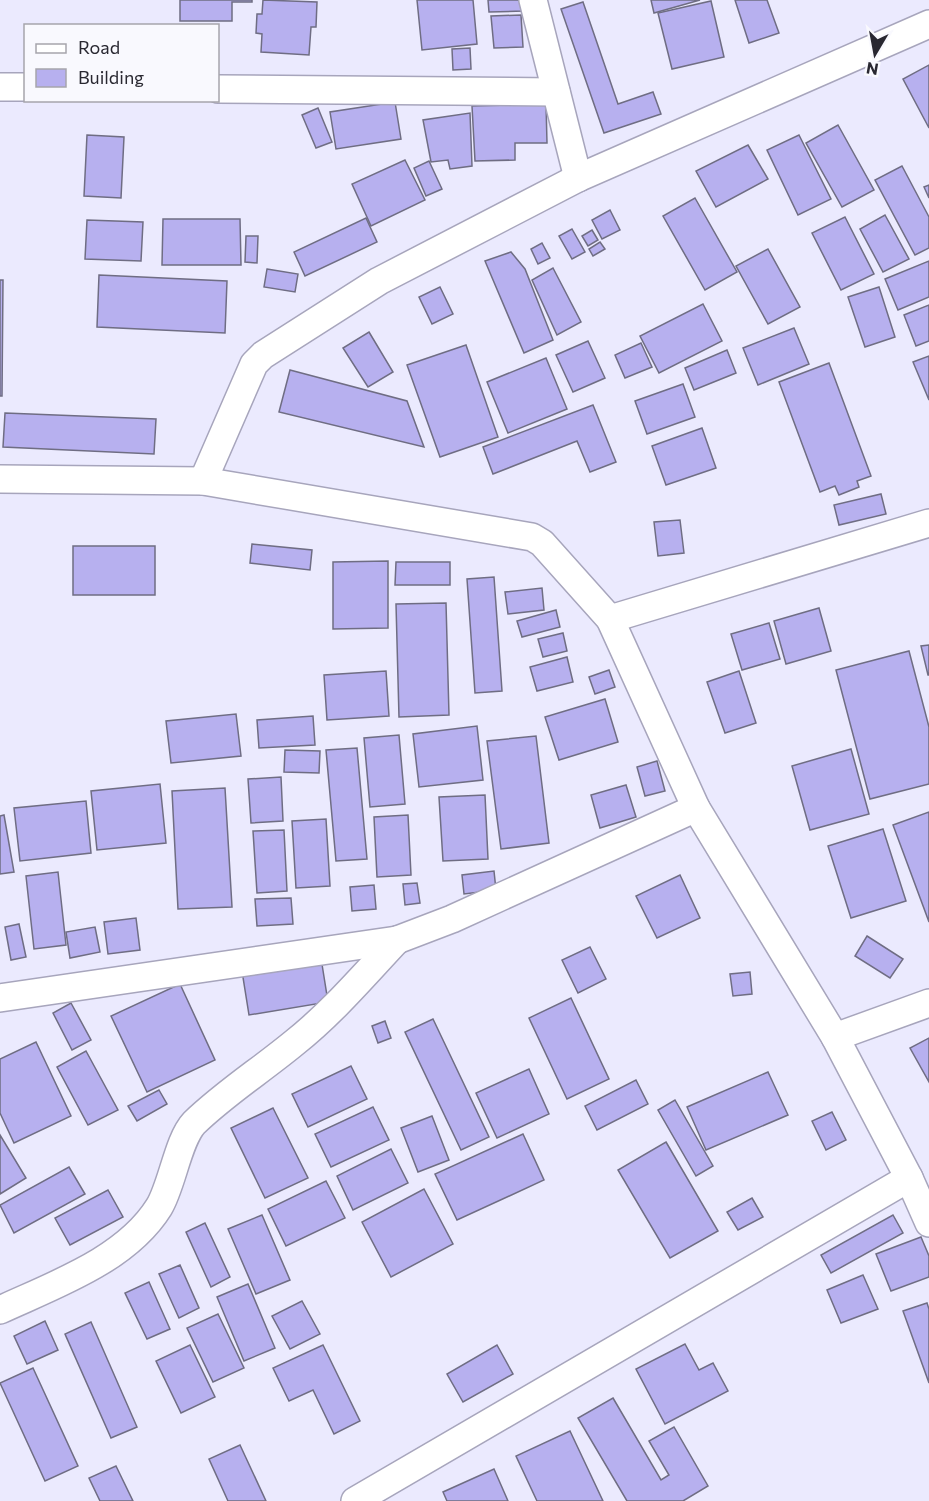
<svg xmlns="http://www.w3.org/2000/svg" width="929" height="1501" viewBox="0 0 929 1501" font-family="Commissioner,sans-serif">
<rect width="100%" height="100%" fill="#ebeafe"/>
<g fill="#b7b0ef" stroke="#6f6d83" stroke-width="1.5">
<path d="M180,0H252V2H232V21H180Z"/>
<path d="M263,0L317,2L316,27H311L309,55L261,52L262,34L256,33L257,14H262Z"/>
<path d="M417,0H473L477,44L422,50Z"/>
<path d="M488,0H522L523,11L489,12Z"/>
<path d="M651,0H700L654,13Z"/>
<path d="M735,0H767L779,33L749,43Z"/>
<path d="M711,1L724,57L672,69L658,13Z"/>
<path d="M583,2L618,104L653,92L661,114L604,133L561,9Z"/>
<path d="M521,15L523,47L494,48L491,16Z"/>
<path d="M470,48L471,69L453,70L452,49Z"/>
<path d="M929,65V128L903,79Z"/>
<path d="M395,102L401,139L336,149L330,112Z"/>
<path d="M546,104L547,143H515V160L475,161L472,106Z"/>
<path d="M318,108L332,142L316,148L302,115Z"/>
<path d="M470,113L472,166L450,169L448,160L431,162L423,120Z"/>
<path d="M838,125L874,190L842,207L806,143Z"/>
<path d="M87,135L124,137L121,198L84,196Z"/>
<path d="M799,135L831,199L798,215L767,150Z"/>
<path d="M748,145L768,179L716,207L696,171Z"/>
<path d="M405,160L425,200L371,226L352,184Z"/>
<path d="M429,161L442,189L426,196L414,168Z"/>
<path d="M902,166L929,217V248L915,255L875,180Z"/>
<path d="M929,185V198L924,187Z"/>
<path d="M695,198L737,272L705,290L663,216Z"/>
<path d="M610,210L620,230L602,239L592,220Z"/>
<path d="M885,215L909,259L883,272L860,229Z"/>
<path d="M845,217L874,274L841,290L812,233Z"/>
<path d="M366,218L377,242L305,276L294,252Z"/>
<path d="M163,219H240L241,265H162Z"/>
<path d="M87,220L143,222L141,261L85,259Z"/>
<path d="M572,229L585,252L572,259L559,236Z"/>
<path d="M592,230L598,240L588,246L582,236Z"/>
<path d="M246,236H258L257,263L245,262Z"/>
<path d="M600,242L605,249L593,256L589,249Z"/>
<path d="M542,243L550,258L538,264L531,249Z"/>
<path d="M768,249L800,307L768,324L736,266Z"/>
<path d="M511,252L525,269L553,340L524,353L485,261Z"/>
<path d="M929,261V297L898,310L885,279Z"/>
<path d="M553,268L581,322L557,335L532,280Z"/>
<path d="M267,269L298,274L295,292L264,287Z"/>
<path d="M99,275L227,281L225,333L97,327Z"/>
<path d="M0,280H3L2,396H0Z"/>
<path d="M440,287L453,314L432,324L419,297Z"/>
<path d="M879,287L895,337L865,347L848,297Z"/>
<path d="M703,304L722,341L659,373L640,336Z"/>
<path d="M929,305V341L916,346L904,315Z"/>
<path d="M794,328L809,364L758,385L743,348Z"/>
<path d="M369,332L393,372L368,387L343,348Z"/>
<path d="M588,341L605,378L573,392L556,355Z"/>
<path d="M641,343L652,367L625,378L615,355Z"/>
<path d="M466,345L498,437L440,457L407,365Z"/>
<path d="M727,350L736,373L694,390L685,368Z"/>
<path d="M929,356V400L913,362Z"/>
<path d="M546,358L567,409L508,433L487,382Z"/>
<path d="M829,363L871,476L857,481L859,487L839,495L835,486L820,492L779,382Z"/>
<path d="M290,370L407,401L424,447L279,412Z"/>
<path d="M683,384L695,417L647,434L635,401Z"/>
<path d="M593,405L616,462L590,472L577,441L493,474L483,447Z"/>
<path d="M5,413L156,419L154,454L3,447Z"/>
<path d="M702,428L716,468L666,485L652,446Z"/>
<path d="M881,494L886,514L839,525L834,505Z"/>
<path d="M680,520L684,553L658,556L654,522Z"/>
<path d="M252,544L312,550L310,570L250,563Z"/>
<rect x="73" y="546" width="82" height="49"/>
<path d="M388,561V628L333,629V562Z"/>
<path d="M396,562H450V585H395Z"/>
<path d="M494,577L502,691L475,693L467,579Z"/>
<path d="M542,588L544,610L508,614L505,592Z"/>
<path d="M446,603L449,715L399,717L396,604Z"/>
<path d="M819,608L831,651L786,664L774,621Z"/>
<path d="M556,610L560,627L522,637L517,621Z"/>
<path d="M769,623L780,659L742,670L731,634Z"/>
<path d="M563,633L567,651L543,657L538,639Z"/>
<path d="M929,645V675H928L921,646Z"/>
<path d="M909,651L929,727V784L870,799L836,670Z"/>
<path d="M567,657L573,682L537,691L530,667Z"/>
<path d="M609,670L615,687L595,694L589,677Z"/>
<path d="M386,671L389,716L327,720L324,675Z"/>
<path d="M739,671L756,723L725,733L707,682Z"/>
<path d="M605,699L618,742L559,760L545,717Z"/>
<path d="M236,714L241,756L171,763L166,721Z"/>
<path d="M313,716L315,745L259,748L257,720Z"/>
<path d="M477,726L483,780L419,787L413,734Z"/>
<path d="M399,735L405,804L370,807L364,738Z"/>
<path d="M536,736L549,843L501,849L487,741Z"/>
<path d="M357,748L367,859L336,861L326,750Z"/>
<path d="M851,749L869,814L810,830L792,766Z"/>
<path d="M285,750L320,751L319,773L284,772Z"/>
<path d="M657,761L665,791L645,796L637,767Z"/>
<path d="M281,777L283,821L251,823L248,779Z"/>
<path d="M160,784L166,843L97,850L91,791Z"/>
<path d="M626,785L636,817L600,828L591,795Z"/>
<path d="M225,788L232,907L178,909L172,791Z"/>
<path d="M485,795L488,859L443,861L439,797Z"/>
<path d="M86,801L91,853L20,861L14,808Z"/>
<path d="M929,812V922L893,825Z"/>
<path d="M4,815L14,872L0,874V816Z"/>
<path d="M408,815L411,875L377,877L374,817Z"/>
<path d="M326,819L330,886L296,888L292,821Z"/>
<path d="M883,829L906,901L851,918L828,846Z"/>
<path d="M284,830L287,891L257,893L253,831Z"/>
<path d="M494,871L496,890L464,894L462,875Z"/>
<path d="M58,872L66,945L34,949L26,876Z"/>
<path d="M680,875L700,918L657,938L636,896Z"/>
<path d="M417,883L420,903L405,905L403,884Z"/>
<path d="M374,885L376,909L352,911L350,887Z"/>
<path d="M291,898L293,924L257,926L255,899Z"/>
<path d="M136,918L140,950L108,954L104,922Z"/>
<path d="M19,924L26,957L11,960L5,927Z"/>
<path d="M95,927L100,952L70,958L66,932Z"/>
<path d="M867,936L903,959L890,978L855,956Z"/>
<path d="M590,947L606,979L578,993L562,960Z"/>
<path d="M321,958L328,1002L249,1015L242,971Z"/>
<path d="M750,972L752,994L733,996L730,974Z"/>
<path d="M180,984L215,1060L147,1092L111,1016Z"/>
<path d="M571,998L609,1079L567,1099L529,1018Z"/>
<path d="M71,1003L91,1040L72,1050L53,1013Z"/>
<path d="M433,1019L489,1137L461,1150L405,1032Z"/>
<path d="M385,1021L391,1038L378,1043L372,1026Z"/>
<path d="M929,1038V1082L910,1048Z"/>
<path d="M36,1042L71,1116L14,1143L0,1113V1059Z"/>
<path d="M86,1051L118,1110L88,1125L57,1067Z"/>
<path d="M351,1066L367,1099L308,1127L292,1094Z"/>
<path d="M529,1069L549,1114L497,1138L476,1093Z"/>
<path d="M768,1072L788,1115L706,1150L687,1107Z"/>
<path d="M636,1080L648,1104L597,1130L585,1106Z"/>
<path d="M159,1090L167,1104L137,1121L128,1106Z"/>
<path d="M675,1100L713,1166L696,1176L658,1110Z"/>
<path d="M373,1107L389,1140L331,1167L315,1134Z"/>
<path d="M273,1108L308,1178L265,1198L231,1128Z"/>
<path d="M832,1112L846,1140L826,1150L812,1121Z"/>
<path d="M432,1116L449,1160L418,1172L401,1128Z"/>
<path d="M523,1134L544,1180L457,1220L435,1174Z"/>
<path d="M0,1135L26,1178L0,1194Z"/>
<path d="M666,1142L718,1231L670,1258L618,1170Z"/>
<path d="M391,1149L408,1183L353,1210L337,1176Z"/>
<path d="M69,1167L85,1194L14,1233L0,1205Z"/>
<path d="M326,1181L345,1218L286,1246L268,1209Z"/>
<path d="M424,1189L453,1244L391,1277L362,1222Z"/>
<path d="M108,1190L123,1217L70,1245L55,1218Z"/>
<path d="M752,1198L763,1217L738,1230L727,1212Z"/>
<path d="M262,1215L290,1280L256,1294L228,1229Z"/>
<path d="M893,1215L903,1233L831,1273L821,1255Z"/>
<path d="M205,1223L230,1277L211,1287L186,1232Z"/>
<path d="M921,1237L929,1256V1277L891,1291L876,1254Z"/>
<path d="M180,1265L199,1308L179,1318L159,1274Z"/>
<path d="M863,1275L878,1309L841,1323L827,1290Z"/>
<path d="M149,1282L170,1329L147,1339L125,1293Z"/>
<path d="M248,1284L275,1348L244,1361L217,1297Z"/>
<path d="M302,1301L320,1334L290,1349L272,1316Z"/>
<path d="M927,1303L929,1309V1383L903,1311Z"/>
<path d="M218,1314L244,1368L213,1382L187,1328Z"/>
<path d="M45,1321L58,1350L27,1364L14,1336Z"/>
<path d="M91,1322L137,1427L111,1438L65,1334Z"/>
<path d="M685,1344L699,1370L713,1363L728,1391L665,1424L636,1369Z"/>
<path d="M190,1345L215,1397L181,1413L156,1361Z"/>
<path d="M323,1345L360,1421L334,1434L313,1390L289,1401L273,1368Z"/>
<path d="M497,1345L513,1374L463,1402L447,1374Z"/>
<path d="M33,1368L78,1466L45,1481L0,1383Z"/>
<path d="M613,1398L661,1480L669,1475L649,1441L674,1427L708,1486L683,1501H627L578,1418Z"/>
<path d="M570,1431L603,1501H537L516,1456Z"/>
<path d="M240,1445L266,1501H228L209,1459Z"/>
<path d="M116,1466L133,1501H100L89,1478Z"/>
<path d="M494,1469L508,1501H447L443,1492Z"/>
</g>
<g fill="none" stroke-linecap="round" stroke-linejoin="round">
<defs>
<g id="minor">
<path d="M533,0L578,178"/>
<path d="M0,87H26"/>
<path d="M218,89L556,92"/>
<path d="M0,479L203,481L532,537L542,543L610,619L696,808L835,1037L909,1178L929,1223"/>
<path d="M203,481L254,364L263,355L379,281L578,178L929,24"/>
<path d="M610,619L929,523"/>
<path d="M0,998L397,940L452,919L696,808"/>
<path d="M835,1037L929,1003"/>
<path d="M0,1310C54,1285 126,1260 159,1207C172,1186 178,1140 194,1123C225,1093 260,1071 294,1043C332,1013 364,975 397,940"/>
<path d="M355,1501L909,1178"/>
</g>
</defs>
<use href="#minor" stroke="#a7a5bc" stroke-width="30"/>
<use href="#minor" stroke="#fff" stroke-width="27"/>
</g>
<rect x="24" y="24" width="195" height="78" fill="#f9f9fe" stroke="#a6a5ac" stroke-width="1.5"/>
<rect x="36" y="44" width="30" height="9" fill="#ffffff" stroke="#a6a5ac" stroke-width="1.5"/>
<text x="78" y="54" font-size="18" fill="#292831">Road</text>
<rect x="36" y="69" width="30" height="18" fill="#b7b0ef" stroke="#a6a5ac" stroke-width="1.5"/>
<text x="78" y="84" font-size="18" fill="#292831">Building</text>
<g transform="translate(875 54) rotate(190)" stroke="#f9f9fe" stroke-width="4.5" paint-order="stroke">
<path d="M0-4.5L10 22L0 15L-10 22Z" fill="#292831"/>
<text y="-9" font-size="16" font-weight="bold" text-anchor="middle" fill="#292831">N</text>
</g>
</svg>
